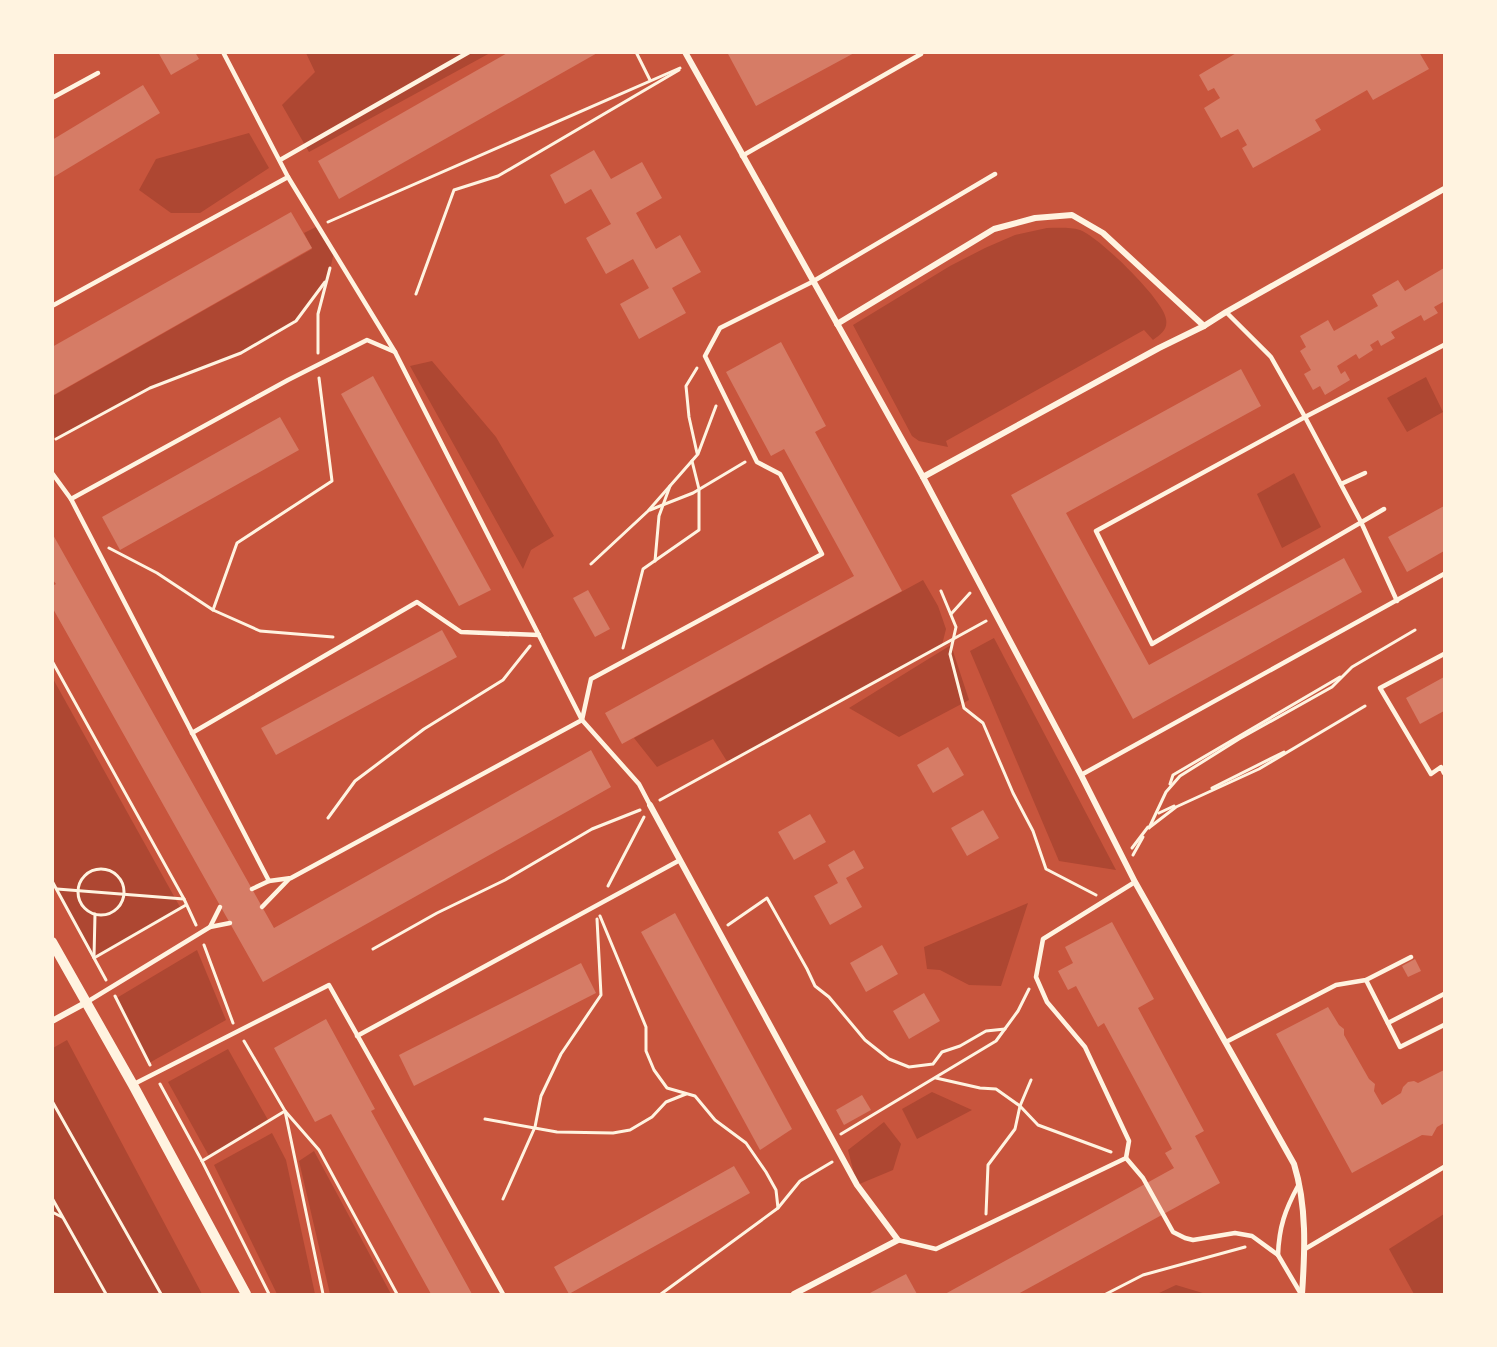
<svg xmlns="http://www.w3.org/2000/svg" width="1497" height="1347" viewBox="0 0 1497 1347" font-family="Bitter,serif">
<rect width="100%" height="100%" fill="#c8553d"/>
<g fill="#ae4732">
<path d="M306,53H490L309,152L282,105L315,72Z"/>
<path d="M249,133L269,168L200,213H171L139,190L156,159Z"/>
<path d="M318,226L334,252L328,279L296,321L241,353L150,388L56,439L53,433V396L312,249L304,233Z"/>
<path d="M1047,228C1058,228 1070,227 1080,230C1098,236 1164,300 1166,319C1168,330 1161,334 1153,340L1144,330L946,441L948,447L919,441L912,436L853,325L950,266L985,248L1015,235Z"/>
<path d="M432,361L496,437L554,536L531,550L523,569L410,366Z"/>
<path d="M1426,377L1443,412L1407,432L1387,398Z"/>
<path d="M1294,473L1321,527L1282,548L1257,494Z"/>
<path d="M923,580L938,606L946,629L942,645L728,763L713,739L657,767L634,738Z"/>
<path d="M994,638L1116,870L1059,861L970,651Z"/>
<path d="M951,645L969,700L899,737L849,708Z"/>
<path d="M52,677L180,907L93,960L53,884Z"/>
<path d="M1028,903L1001,986L969,985L940,970L927,969L924,947Z"/>
<path d="M197,950L226,1020L149,1063L115,999Z"/>
<path d="M67,1040L202,1294H53V1048Z"/>
<path d="M228,1049L268,1120L209,1156L168,1082Z"/>
<path d="M932,1092L972,1110L917,1139L902,1109Z"/>
<path d="M884,1122L901,1144L893,1170L857,1185L848,1150Z"/>
<path d="M272,1133L286,1160L315,1294H277L214,1165Z"/>
<path d="M314,1151L391,1294H330L299,1161Z"/>
<path d="M1444,1214V1294H1414L1389,1249Z"/>
<path d="M1176,1285L1206,1294H1157Z"/>
</g>
<g fill="#d67c66">
<path d="M158,52H195L199,59L171,75Z"/>
<path d="M509,52H599L339,199L318,161Z"/>
<path d="M727,52L775,54L856,52L756,106Z"/>
<path d="M1238,52H1407L1408,54L1419,52L1429,69L1373,100L1367,90L1315,120L1321,130L1253,168L1242,148L1247,145L1238,129L1221,138L1204,108L1220,98L1214,88L1208,91L1199,75Z"/>
<path d="M143,85L160,113L52,178V140Z"/>
<path d="M594,150L611,179L642,162L662,198L636,213L656,249L680,235L701,272L672,288L686,313L639,339L620,304L649,288L633,259L606,274L586,238L611,224L591,189L565,204L550,175Z"/>
<path d="M291,212L312,248L52,396V347Z"/>
<path d="M1444,268V306L1443,302L1434,307L1438,313L1424,321L1421,315L1391,332L1395,338L1381,346L1378,340L1370,345L1373,350L1359,359L1356,354L1337,366L1341,374L1345,371L1350,380L1325,395L1320,386L1313,390L1304,374L1311,370L1300,351L1306,347L1300,336L1328,320L1334,331L1378,306L1372,295L1398,280L1405,291Z"/>
<path d="M781,342L826,426L815,432L902,591L622,744L605,713L854,576L784,449L771,456L726,372Z"/>
<path d="M1241,369L1261,406L1066,513L1149,665L1344,558L1362,592L1133,719L1011,495Z"/>
<path d="M373,376L491,590L459,606L341,394Z"/>
<path d="M280,417L299,450L120,550L102,517Z"/>
<path d="M1444,506V551L1407,572L1388,537Z"/>
<path d="M52,533L274,928L591,750L611,787L263,982L52,607V586L56,584L52,579Z"/>
<path d="M588,590L610,629L595,637L573,598Z"/>
<path d="M442,630L457,657L276,755L261,728Z"/>
<path d="M1444,677V711L1420,724L1406,698Z"/>
<path d="M948,747L964,775L933,793L917,765Z"/>
<path d="M983,810L999,838L967,856L951,828Z"/>
<path d="M810,814L826,842L794,860L778,832Z"/>
<path d="M854,850L864,868L846,878L862,907L830,925L814,896L838,883L828,865Z"/>
<path d="M675,913L792,1129L760,1150L641,932Z"/>
<path d="M1112,922L1154,999L1138,1008L1204,1131L1195,1136L1220,1183L1018,1294H945L1174,1168L1165,1153L1172,1149L1104,1023L1098,1027L1076,986L1068,990L1058,971L1073,963L1065,947Z"/>
<path d="M882,945L898,974L866,992L850,963Z"/>
<path d="M1415,959L1421,971L1408,977L1402,966Z"/>
<path d="M581,963L596,993L414,1086L399,1055Z"/>
<path d="M924,993L940,1021L909,1039L893,1011Z"/>
<path d="M1328,1007L1339,1025L1344,1029V1035L1369,1079L1375,1084L1374,1091L1382,1105L1401,1093L1403,1087L1408,1082L1414,1081L1418,1083L1444,1070V1123L1437,1127L1432,1136L1422,1135L1352,1173L1276,1034Z"/>
<path d="M326,1019L375,1109L371,1111L472,1294H431L331,1114L315,1122L274,1048Z"/>
<path d="M862,1095L871,1110L844,1125L836,1110Z"/>
<path d="M734,1166L750,1193L569,1294L554,1267Z"/>
<path d="M906,1274L917,1294H868Z"/>
</g>
<g fill="none" stroke-linecap="round" stroke-linejoin="round">
<g stroke="#fff3e0" stroke-width="3">
<path d="M636,52L650,80"/>
<path d="M328,222L680,68"/>
<path d="M416,294L454,190L498,176L679,70"/>
<path d="M318,353V314L330,268"/>
<path d="M56,439L150,388L241,353L296,321L325,282"/>
<path d="M697,453L689,417L686,386L697,368"/>
<path d="M650,510L693,493L745,462"/>
<path d="M109,548L157,573L213,610L260,631L333,637"/>
<path d="M655,561L659,516L670,486"/>
<path d="M591,564L648,511L698,454L716,406"/>
<path d="M941,591L956,627L950,654L964,708L983,723L1013,793L1033,831L1046,869L1096,895"/>
<path d="M213,610L237,543L332,481L319,378"/>
<path d="M951,614L970,593"/>
<path d="M623,648L643,569L699,530V489L692,461"/>
<path d="M52,661L184,899L196,925"/>
<path d="M1170,784L1173,775L1340,677"/>
<path d="M1212,788L1284,752"/>
<path d="M660,800L986,621"/>
<path d="M1159,813L1174,806"/>
<path d="M328,818L355,781L424,729L503,680L530,646"/>
<path d="M1150,827L1176,807L1259,769L1365,706"/>
<path d="M1149,828L1166,792L1180,776L1239,739L1332,687L1352,667L1415,630"/>
<path d="M1132,848L1148,827"/>
<path d="M1133,855L1143,837"/>
<circle cx="101" cy="892" r="23"/>
<path d="M52,881L106,980"/>
<path d="M608,886L644,817"/>
<path d="M57,889L184,899"/>
<path d="M600,916L646,1027V1051L654,1070L667,1088L695,1096L715,1120L746,1143L766,1172L776,1190L778,1208"/>
<path d="M728,925L767,898L807,969L815,986L829,997L865,1040L889,1059L909,1067L933,1064L942,1052L960,1046L986,1031L1005,1029"/>
<path d="M204,945L233,1023"/>
<path d="M373,949L437,913L505,880L592,829L640,810"/>
<path d="M94,957L95,914"/>
<path d="M94,958L186,905"/>
<path d="M115,996L150,1065"/>
<path d="M244,1041L285,1111L323,1294"/>
<path d="M936,1078L980,1088L996,1089L1020,1106L1038,1125L1111,1152"/>
<path d="M160,1084L202,1161L269,1294"/>
<path d="M52,1101L161,1294"/>
<path d="M485,1119L557,1132L613,1133L630,1130L652,1117L666,1102L686,1094"/>
<path d="M841,1134L996,1041L1018,1011L1029,989"/>
<path d="M202,1161L285,1111L319,1150L397,1294"/>
<path d="M52,1198L106,1294"/>
<path d="M503,1199L535,1127L541,1096L561,1054L601,995L597,919"/>
<path d="M52,1212L62,1217"/>
<path d="M986,1214L988,1165L1015,1129L1020,1106L1031,1080"/>
<path d="M661,1294L778,1208L800,1181L832,1162"/>
<path d="M1106,1294L1143,1275L1245,1247"/>
</g>
<g stroke="#fff3e0" stroke-width="4.5">
<path d="M52,98L98,73"/>
<path d="M742,156L921,54L920,52"/>
<path d="M280,160L469,52"/>
<path d="M288,177L395,352L582,720L639,784L650,805"/>
<path d="M52,306L288,177L223,52"/>
<path d="M1226,312L1271,357L1305,417L1361,522L1397,601"/>
<path d="M52,473L71,499L269,881"/>
<path d="M1341,484L1365,473"/>
<path d="M71,499L288,380L367,340L395,352"/>
<path d="M1384,509L1152,644L1096,531L1305,417L1444,345"/>
<path d="M1444,654L1380,688L1431,774L1441,767L1444,773"/>
<path d="M192,733L417,602L461,632L539,635"/>
<path d="M1081,775L1444,574"/>
<path d="M252,889L269,881L291,878L582,720L591,679L822,554L780,474L757,462L705,356L720,328L812,282L995,174"/>
<path d="M262,907L289,879"/>
<path d="M210,927L220,907"/>
<path d="M1366,980L1400,1047L1444,1025"/>
<path d="M87,1002L210,927L230,923"/>
<path d="M1388,1023L1444,994"/>
<path d="M357,1036L680,860"/>
<path d="M1226,1042L1336,985L1366,980L1411,957"/>
<path d="M134,1084L329,985L503,1294"/>
<path d="M1126,1158L1143,1178L1173,1232L1185,1238L1193,1240L1235,1233L1252,1236L1278,1255L1301,1294"/>
<path d="M898,1240L936,1249L1126,1158L1129,1141L1085,1047L1047,1002L1036,977L1043,939L1135,882"/>
<path d="M1305,1249L1444,1167"/>
<path d="M1278,1255C1279,1227 1285,1210 1298,1186"/>
</g>
<g stroke="#fff3e0" stroke-width="6">
<path d="M685,52L923,477L1081,775L1135,882L1294,1164C1307,1206 1305,1251 1302,1294"/>
<path d="M837,324L994,229L1035,218L1072,215L1103,233L1204,326"/>
<path d="M923,477L1159,348L1204,326L1226,312L1444,189"/>
<path d="M650,805L857,1185L898,1240L794,1294"/>
<path d="M52,1021L87,1002"/>
</g>
<path stroke="#fff3e0" stroke-width="10" d="M52,942L133,1085L246,1294"/>
</g>
<rect width="1497" height="1347" fill="none" stroke="#fff3e0" stroke-width="108"/>
</svg>
